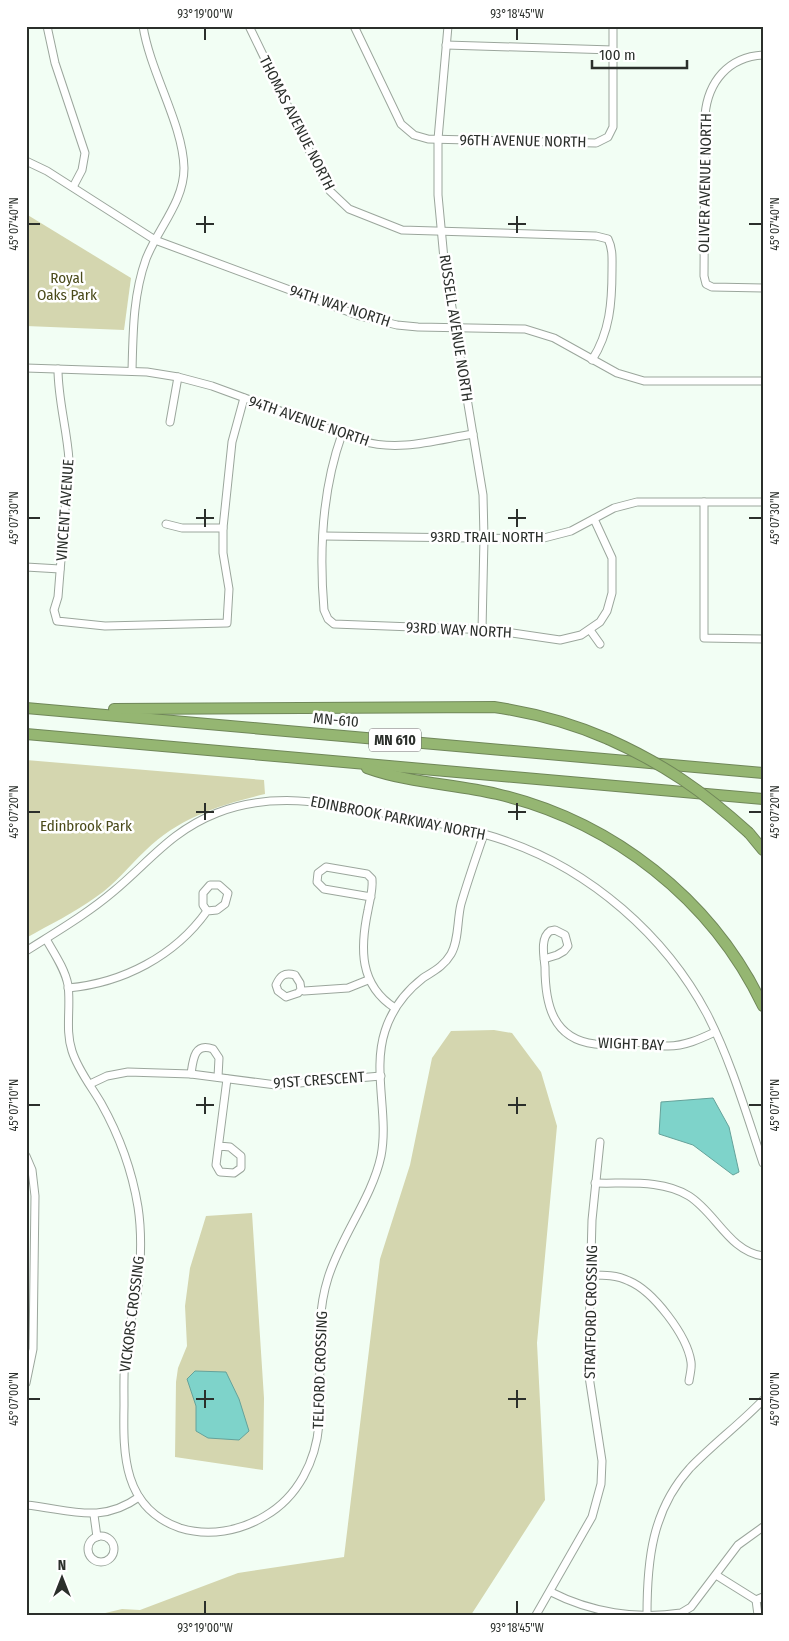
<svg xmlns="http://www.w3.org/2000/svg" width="789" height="1641" viewBox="0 0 789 1641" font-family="'Fira Sans Condensed',sans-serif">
<rect width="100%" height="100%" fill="#f2fef4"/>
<g fill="#d4d6af">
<path d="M26,214L131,278L124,330L26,326Z"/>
<path d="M26,760L264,780L265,794C222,804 178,818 146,850C129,866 115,884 96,897C74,913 49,925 26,938Z"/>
<path d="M494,1030L512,1033L541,1072L557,1126L537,1343L545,1500L471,1615H97L122,1609L140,1610L238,1573L344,1557L380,1259L410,1165L432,1058L451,1031Z"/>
<path d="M252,1213L264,1398L263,1470L175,1457L176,1382L178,1368L187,1346L185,1306L190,1268L206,1216Z"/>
</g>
<g fill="#7ed3ca" stroke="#65a29a">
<path d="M713,1098L729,1127L739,1172L733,1175L693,1145L659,1134L661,1102Z"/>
<path d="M195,1371L226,1372L239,1399L249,1431L239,1440L208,1438L196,1431V1406L187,1379Z"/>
</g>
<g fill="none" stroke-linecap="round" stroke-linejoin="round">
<defs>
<g id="minor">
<path d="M47,26L55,63L85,153L82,170L73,187"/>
<path d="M249,26L324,181L330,191L349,209L402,230L596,236L608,239C613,249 612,259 612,270C612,302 610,332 592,360"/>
<path d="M354,26L401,124L414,135L428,139L596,143L608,137L613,127V26"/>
<path d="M448,26L438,139V195L444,259L483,495L484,538L482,630"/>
<path d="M446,45L613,50"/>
<path d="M763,55C728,57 708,82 705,115L704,276L706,284L712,287L763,288"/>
<path d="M26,161L47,171L155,240L360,316L397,325L418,327L525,329L554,338L617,373L644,381H763"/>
<path d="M26,368L147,372L178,377L212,386L362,441C399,452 436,440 473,434"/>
<path d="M58,369C58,400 67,429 69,460L58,597L54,610L57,621L105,626L227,623L229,589L223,553V528L232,442L244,398"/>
<path d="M132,371C133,333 133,295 146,259C158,228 184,202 184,168C183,124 150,72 143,26"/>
<path d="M170,422L178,377"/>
<path d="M342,434C322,490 319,551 324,610L328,619L334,624L492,630L560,640L581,635L600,622L607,611L612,593V558L594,519"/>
<path d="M704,502V638L763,639"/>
<path d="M166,524L182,528H223"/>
<path d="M323,536L540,539L571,531L614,508L637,502H763"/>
<path d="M26,567L60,569"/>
<path d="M590,630L600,644"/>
<path d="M371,897L324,889L317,882L318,873L326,867L367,874L372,879C373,890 370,899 368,910C360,948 359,985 395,1008"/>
<path d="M46,939C54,953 65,969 68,985C71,1007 65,1030 72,1051C78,1070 91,1086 101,1103C119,1135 132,1170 138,1207C142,1233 141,1261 138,1288C136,1305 130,1321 127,1338C123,1360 124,1383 124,1405C123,1455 123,1508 180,1528C209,1537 240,1531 265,1516C298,1497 316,1461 319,1424C323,1376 313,1325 328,1278C341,1236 372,1198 381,1156C389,1115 372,1071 385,1031C392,1009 405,992 423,978C434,971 444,966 451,954C459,940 457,920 461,904C468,880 476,857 484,834"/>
<path d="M26,951C56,932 87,914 114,891C150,861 171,831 217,813C275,790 334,804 393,815C431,822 469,828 506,841C590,870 665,935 707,1014C731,1061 746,1113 763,1163"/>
<path d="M544,959L557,955L564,951L568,946L565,935L555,930L550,931C540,938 544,956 545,967C545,1003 552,1039 595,1044C608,1045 621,1042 634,1042C645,1043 656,1046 668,1046C685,1046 700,1039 715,1032"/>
<path d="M68,988C123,983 175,956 207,911L217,910L225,904L228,893L219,885H210L203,893V905L207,911"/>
<path d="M301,990L298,993L286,997L278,991L276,985C280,976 284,972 295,975L300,983L301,990L304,991L348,988L368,980"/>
<path d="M191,1074C193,1060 194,1042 213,1049L219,1058L218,1077"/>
<path d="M90,1084L107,1076L128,1072L191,1074L276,1085L381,1076"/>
<path d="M219,1146L230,1147L241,1156V1168L234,1173L220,1172L216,1165L217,1157L227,1079"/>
<path d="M26,1156L32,1170L35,1196L33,1349L26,1383"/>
<path d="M595,1183C626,1184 662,1179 689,1196C716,1213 729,1251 763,1256"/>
<path d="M591,1275C604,1275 617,1275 629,1281C653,1291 687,1335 691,1362C692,1368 690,1374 689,1381"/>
<path d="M26,1505C69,1509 100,1525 139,1497"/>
<path d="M94,1515L97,1537"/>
<circle cx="101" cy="1549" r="13"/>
<path d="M716,1575L756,1600"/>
<path d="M551,1592C590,1612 637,1620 681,1613L691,1607L738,1545L763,1527"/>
<path d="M756,1600L758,1615"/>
<path d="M756,1600L763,1597"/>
<path d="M536,1615L592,1517L601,1484L602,1461L588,1370L592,1220L600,1142"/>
<path d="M647,1615C647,1560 652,1510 690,1468C713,1444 740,1424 763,1400"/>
</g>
<g id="highway">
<path d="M26,708L763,773"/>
<path d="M114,709L494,707C535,713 569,722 608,739"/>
<path d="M26,734L763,799"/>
<path d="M367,768C409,783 454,784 497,794C612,821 712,899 763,1006"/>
<path d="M749,833L763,850"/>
</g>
</defs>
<use href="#minor" stroke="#9ba69c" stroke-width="9"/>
<use href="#highway" stroke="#708759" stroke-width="12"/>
<use href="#minor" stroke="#fff" stroke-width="7"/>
<use href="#highway" stroke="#95b672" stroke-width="10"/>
<defs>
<path id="highway-bridge" d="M608,739C664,764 703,791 749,833"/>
</defs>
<use href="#highway-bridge" stroke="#708759" stroke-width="12" stroke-linecap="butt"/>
<use href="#highway-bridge" stroke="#95b672" stroke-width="10"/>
</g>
<path fill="none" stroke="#2b2f2b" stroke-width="2" d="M205,28V40M517,28V40M205,216V233M517,216V233M28,224H40M196,224H214M508,224H526M749,224H762M205,509V527M517,509V527M28,518H40M196,518H214M508,518H526M749,518H762M205,803V820M517,803V820M28,812H40M196,812H214M508,812H526M749,812H762M205,1097V1114M517,1097V1114M28,1105H40M196,1105H214M508,1105H526M749,1105H762M205,1390V1408M517,1390V1408M28,1399H40M196,1399H214M508,1399H526M749,1399H762M205,1601V1614M517,1601V1614"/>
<g text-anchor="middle" stroke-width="5" stroke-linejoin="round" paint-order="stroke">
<rect fill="#fff" stroke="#6b6d6b" stroke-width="1" x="369" y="728.5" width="52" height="23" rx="4"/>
<g font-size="14" font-weight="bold" fill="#2b2f2b">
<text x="395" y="745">MN 610</text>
</g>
<g font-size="15" fill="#2b2f2b" stroke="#fff">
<text transform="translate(297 123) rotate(63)" y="5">THOMAS AVENUE NORTH</text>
<text transform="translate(523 141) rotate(1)" y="5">96TH AVENUE NORTH</text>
<text transform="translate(705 183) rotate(-89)" y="5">OLIVER AVENUE NORTH</text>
<text transform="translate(340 306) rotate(18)" y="5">94TH WAY NORTH</text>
<text transform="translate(456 328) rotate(81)" y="5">RUSSELL AVENUE NORTH</text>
<text transform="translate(309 421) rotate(19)" y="5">94TH AVENUE NORTH</text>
<text transform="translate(65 510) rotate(-86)" y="5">VINCENT AVENUE</text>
<text x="487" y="542">93RD TRAIL NORTH</text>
<text transform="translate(459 630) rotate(3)" y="5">93RD WAY NORTH</text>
<text transform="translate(336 720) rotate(5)" y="5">MN-610</text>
<text transform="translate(398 818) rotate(11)" y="5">EDINBROOK PARKWAY NORTH</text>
<text transform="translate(631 1044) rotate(2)" y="5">WIGHT BAY</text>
<text transform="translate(319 1080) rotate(-4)" y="5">91ST CRESCENT</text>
<text transform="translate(591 1312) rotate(-89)" y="5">STRATFORD CROSSING</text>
<text transform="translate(132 1314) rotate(-83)" y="5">VICKORS CROSSING</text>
<text transform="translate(320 1370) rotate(-88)" y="5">TELFORD CROSSING</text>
</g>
<g font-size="15" fill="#4a4a1a" stroke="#fff">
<text x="67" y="283">Royal<tspan x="67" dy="17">Oaks Park</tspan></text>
<text x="86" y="831">Edinbrook Park</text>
</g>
</g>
<rect width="789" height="1641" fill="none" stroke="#ffffff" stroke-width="55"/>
<g transform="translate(62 1578)" stroke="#ffffff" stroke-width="4" paint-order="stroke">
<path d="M0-4L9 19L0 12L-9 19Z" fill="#2b2f2b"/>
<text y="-8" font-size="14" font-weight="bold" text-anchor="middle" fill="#2b2f2b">N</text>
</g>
<path d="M592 60v8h95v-8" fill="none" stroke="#2b2f2b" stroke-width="2.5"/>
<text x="599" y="60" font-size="15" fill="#2b2f2b" stroke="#ffffff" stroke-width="4" paint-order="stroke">100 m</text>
<rect x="28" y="28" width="734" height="1586" fill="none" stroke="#2b2f2b" stroke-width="2"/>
<g font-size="12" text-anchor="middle" fill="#2b2f2b">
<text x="205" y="18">93°19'00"W</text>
<text x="517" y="18">93°18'45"W</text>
<text transform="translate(14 224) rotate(-90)" y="4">45°07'40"N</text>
<text transform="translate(775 224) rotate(-90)" y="4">45°07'40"N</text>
<text transform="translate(14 518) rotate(-90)" y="4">45°07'30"N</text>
<text transform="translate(775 518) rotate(-90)" y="4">45°07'30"N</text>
<text transform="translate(14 812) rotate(-90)" y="4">45°07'20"N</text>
<text transform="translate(775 812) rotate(-90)" y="4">45°07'20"N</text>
<text transform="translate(14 1105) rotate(-90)" y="4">45°07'10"N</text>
<text transform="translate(775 1105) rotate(-90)" y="4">45°07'10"N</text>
<text transform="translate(14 1399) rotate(-90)" y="4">45°07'00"N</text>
<text transform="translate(775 1399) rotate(-90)" y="4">45°07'00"N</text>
<text x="205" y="1632">93°19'00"W</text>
<text x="517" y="1632">93°18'45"W</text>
</g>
</svg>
